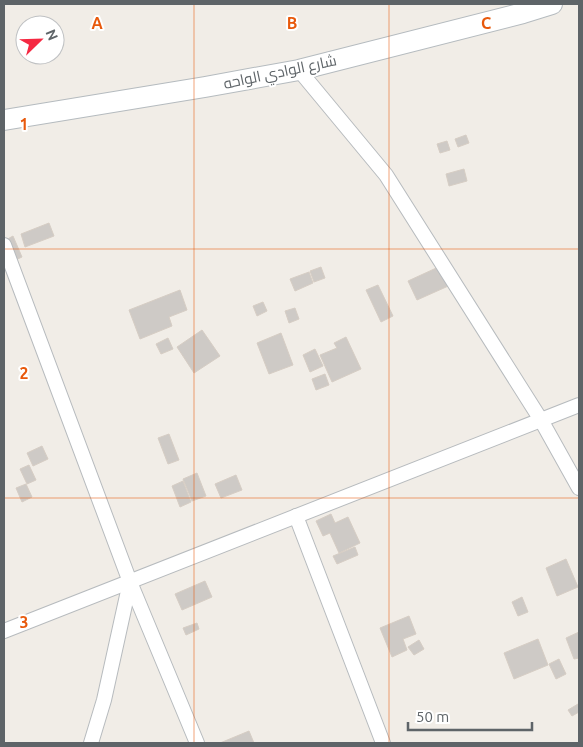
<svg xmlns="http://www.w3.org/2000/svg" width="583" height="747" viewBox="0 0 583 747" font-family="Ubuntu,Cairo,sans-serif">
<rect width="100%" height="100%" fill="#f1ede7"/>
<g fill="#cecac6" stroke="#d6cdc4">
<path d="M466,135L469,143L458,147L455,139Z"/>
<path d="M447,141L450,150L440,153L437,144Z"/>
<path d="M464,169L467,181L449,186L446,174Z"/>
<path d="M49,223L54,236L25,247L21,234Z"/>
<path d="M13,236L22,257L11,262L4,241Z"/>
<path d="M445,264L455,283L417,300L408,281Z"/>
<path d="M321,267L325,278L314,282L310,271Z"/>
<path d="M309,272L313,283L295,291L290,279Z"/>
<path d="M378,285L393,316L381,322L366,290Z"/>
<path d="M180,290L187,310L169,317L172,326L140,339L129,310Z"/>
<path d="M263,302L267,311L257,316L253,306Z"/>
<path d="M295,308L299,319L289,323L285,311Z"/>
<path d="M202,330L220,356L194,373L177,347Z"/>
<path d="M281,333L293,365L269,374L257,343Z"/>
<path d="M346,337L361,369L332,382L320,355L337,348L334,343Z"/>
<path d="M168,338L173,349L161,354L156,344Z"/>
<path d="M315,349L323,366L310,372L303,355Z"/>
<path d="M325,374L329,385L316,390L312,379Z"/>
<path d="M169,434L179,460L168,464L158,438Z"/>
<path d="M42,446L48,459L33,466L27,453Z"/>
<path d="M29,465L36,480L27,484L20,469Z"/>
<path d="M197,473L206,496L192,501L183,479Z"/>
<path d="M236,475L242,490L221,498L215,484Z"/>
<path d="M183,481L191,502L180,507L172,486Z"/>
<path d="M26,484L32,497L22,502L16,488Z"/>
<path d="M331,514L335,523L348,517L360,543L339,553L330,533L323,536L316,521Z"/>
<path d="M355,547L358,555L337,564L333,556Z"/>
<path d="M566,559L578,587L557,596L546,568Z"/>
<path d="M205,581L212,597L182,610L175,594Z"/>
<path d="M522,597L528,612L518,616L512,602Z"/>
<path d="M409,616L416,634L403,639L407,650L392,657L380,628Z"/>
<path d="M197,623L199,629L186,635L183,628Z"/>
<path d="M579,632V658L574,659L566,638Z"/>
<path d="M538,639L548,665L514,679L504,653Z"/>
<path d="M419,640L424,649L414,655L408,647Z"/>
<path d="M559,659L566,674L556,679L549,664Z"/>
<path d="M578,704L579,706V712L572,716L568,710Z"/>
<path d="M249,731L254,743H220Z"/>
</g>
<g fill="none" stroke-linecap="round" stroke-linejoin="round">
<defs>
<g id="minor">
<path d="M299,70L386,175L541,420L579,488"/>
<path d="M4,245L130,582L197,743"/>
<path d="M296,516L383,743"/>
<path d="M4,631L579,405"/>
<path d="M91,743L104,700L130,582"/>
</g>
<path id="secondary" d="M4,120L205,87L299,70L523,13L552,4"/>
</defs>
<use href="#minor" stroke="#b7bbbe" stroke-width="16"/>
<use href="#secondary" stroke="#b5bbbf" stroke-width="22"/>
<use href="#minor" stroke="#fff" stroke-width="14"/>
<use href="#secondary" stroke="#fff" stroke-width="20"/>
</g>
<path fill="none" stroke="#e8590c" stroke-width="1" stroke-opacity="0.55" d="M194,4V743M389,4V743M4,249H579M4,498H579"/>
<g text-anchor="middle" stroke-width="4" stroke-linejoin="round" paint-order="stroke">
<g font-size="15" fill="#5e6468" stroke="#fff">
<text transform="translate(280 72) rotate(-12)" y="5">شارع الوادي الواحه</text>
</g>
</g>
<g font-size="16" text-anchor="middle" font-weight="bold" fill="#e8590c" stroke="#fff" stroke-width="4" stroke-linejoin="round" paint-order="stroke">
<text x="97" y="29">A</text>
<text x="292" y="29">B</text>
<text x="486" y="29">C</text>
<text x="24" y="130">1</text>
<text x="24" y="379">2</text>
<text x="24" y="628">3</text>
</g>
<rect width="583" height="747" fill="none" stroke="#5e6468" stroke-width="10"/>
<g transform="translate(40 40) rotate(67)"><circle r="24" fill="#ffffff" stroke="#bfc1c3"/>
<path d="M0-4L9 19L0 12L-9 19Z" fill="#f52942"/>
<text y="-8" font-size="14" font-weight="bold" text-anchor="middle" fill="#5e6468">N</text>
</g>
<path d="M408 722v8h124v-8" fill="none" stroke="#5e6468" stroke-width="2.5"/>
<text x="416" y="722" font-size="15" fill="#5e6468" stroke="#ffffff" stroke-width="4" paint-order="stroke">50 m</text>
</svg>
